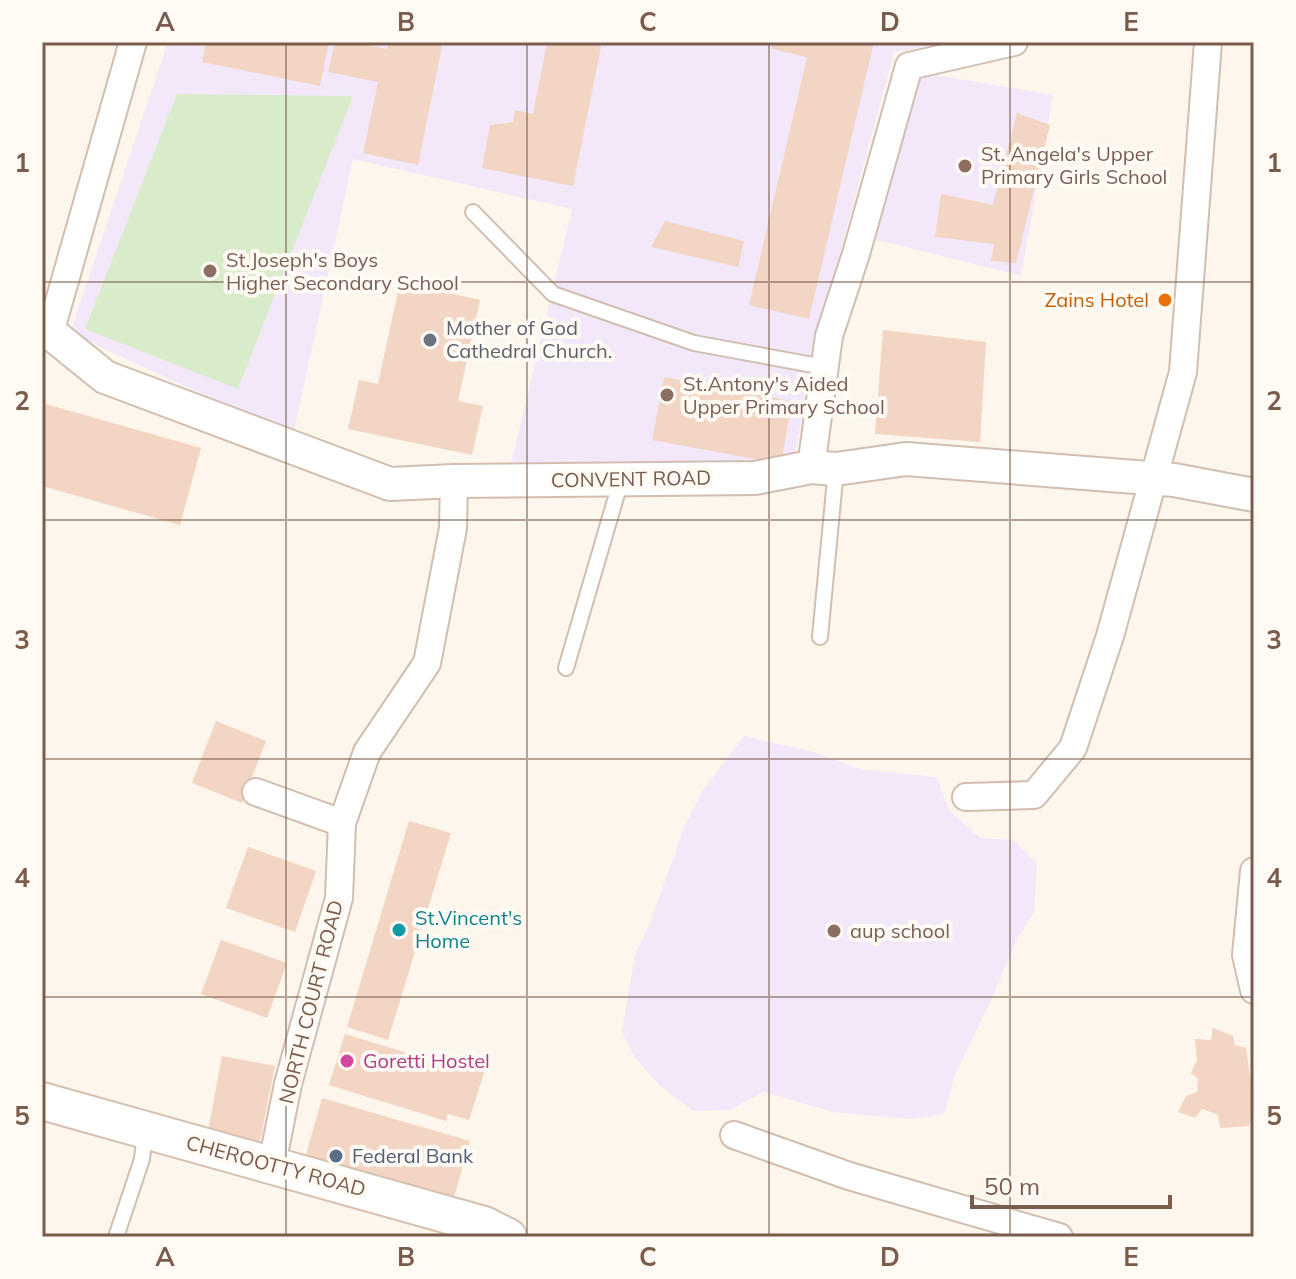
<svg xmlns="http://www.w3.org/2000/svg" width="1296" height="1279" viewBox="0 0 1296 1279" font-family="Mulish,sans-serif">
<rect width="100%" height="100%" fill="#fdf6ec"/>
<g fill="#f3e8fa">
<path d="M168,42H956L894,52L820,328L793,463L509,472L572,209L353,159L293,436L70,333Z"/>
<path d="M917,72L1053,95L1021,276L869,238Z"/>
<path d="M744,736L814,752L859,769L937,777L948,809L980,838L1014,840L1037,864L1034,912L1017,939L992,998L955,1075L944,1114L912,1119L833,1112L763,1092L730,1110L693,1111L659,1085L633,1055L622,1031L635,955L650,923L685,825L703,790Z"/>
</g>
<path fill="#d8ecc9" d="M177,94L353,96L238,389L85,329Z"/>
<g fill="#f3d5c3">
<path d="M206,42H329L320,86L202,62Z"/>
<path d="M335,42H353L387,49L389,42H443L418,165L363,153L378,82L328,72Z"/>
<path d="M547,42H602L573,186L482,168L490,125L513,122L515,110L533,114Z"/>
<path d="M773,42H874L809,319L749,305L807,57L772,49Z"/>
<path d="M1017,113L1050,125L1016,263L991,261L994,244L935,237L941,194L993,205Z"/>
<path d="M665,221L744,241L738,267L651,247Z"/>
<path d="M400,282L480,300L458,401L483,406L472,455L348,429L359,380L378,384Z"/>
<path d="M883,330L986,342L980,442L875,434Z"/>
<path d="M664,377L792,401L781,464L652,440Z"/>
<path d="M42,403L201,448L180,525L42,486Z"/>
<path d="M216,721L266,741L242,803L192,783Z"/>
<path d="M409,821L451,833L388,1040L347,1027Z"/>
<path d="M248,847L316,871L295,932L226,908Z"/>
<path d="M221,940L287,963L267,1018L201,994Z"/>
<path d="M1213,1028L1233,1036L1235,1045L1246,1048L1254,1104L1249,1126L1220,1128L1218,1115L1202,1109L1195,1118L1178,1112L1186,1096L1197,1092L1198,1079L1191,1073L1197,1060L1195,1039L1211,1040Z"/>
<path d="M345,1034L459,1069L462,1059L486,1067L469,1120L448,1114L446,1121L329,1085Z"/>
<path d="M222,1056L275,1066L259,1147L207,1137Z"/>
<path d="M322,1098L470,1141L453,1201L305,1158Z"/>
</g>
<g fill="none" stroke-linecap="round" stroke-linejoin="round">
<defs>
<g id="service">
<path d="M473,212L553,294L694,343L824,367"/>
<path d="M820,637L836,469"/>
<path d="M566,668L621,480"/>
<path d="M116,1237L142,1159L145,1131"/>
</g>
<g id="minor">
<path d="M50,333L133,42"/>
<path d="M811,467L829,336L856,254L909,66L1014,42"/>
<path d="M256,792L342,823"/>
<path d="M966,797L1034,795L1073,748L1110,636L1183,372L1208,42"/>
<path d="M1254,871L1246,955L1254,990"/>
<path d="M734,1135L849,1176L1059,1237"/>
<path d="M272,1164L288,1084L339,898L342,823L367,752L427,663L453,528L454,481"/>
</g>
<path id="tertiary" d="M42,326L105,377L390,484L454,481L755,478L811,467L836,469L906,459L1174,480L1254,495"/>
<path id="secondary" d="M42,1101L484,1225L508,1237"/>
</defs>
<use href="#service" stroke="#d1beb0" stroke-width="18"/>
<use href="#minor" stroke="#d1beb0" stroke-width="30"/>
<use href="#tertiary" stroke="#d1beb0" stroke-width="36"/>
<use href="#secondary" stroke="#d6c0b0" stroke-width="40"/>
<use href="#service" stroke="#fff" stroke-width="14"/>
<use href="#minor" stroke="#fff" stroke-width="26"/>
<use href="#tertiary" stroke="#fff" stroke-width="32"/>
<use href="#secondary" stroke="#fff" stroke-width="36"/>
</g>
<path fill="none" stroke="#7a5c4d" stroke-width="2" stroke-opacity="0.55" d="M286,42V1237M527,42V1237M769,42V1237M1010,42V1237M42,282H1254M42,520H1254M42,759H1254M42,997H1254"/>
<g fill="#8d6e63" stroke="#fffaf3" stroke-width="3">
<circle cx="965" cy="166" r="8"/>
<circle cx="210" cy="271" r="8"/>
<circle cx="667" cy="395" r="8"/>
<circle cx="834" cy="931" r="8"/>
</g>
<circle fill="#e8710a" stroke="#fffaf3" stroke-width="3" cx="1165" cy="300" r="8"/>
<circle fill="#6b7280" stroke="#fffaf3" stroke-width="3" cx="430" cy="340" r="8"/>
<circle fill="#0f9aa8" stroke="#fffaf3" stroke-width="3" cx="399" cy="930" r="8"/>
<circle fill="#d1479c" stroke="#fffaf3" stroke-width="3" cx="347" cy="1061" r="8"/>
<circle fill="#5c6f8a" stroke="#fffaf3" stroke-width="3" cx="336" cy="1156" r="8"/>
<g text-anchor="middle" stroke-width="8" stroke-linejoin="round" paint-order="stroke">
<g font-size="20" fill="#785e54" stroke="#fffaf3" text-anchor="start">
<text x="981" y="161">St. Angela's Upper<tspan x="981" dy="23">Primary Girls School</tspan></text>
<text x="226" y="267">St.Joseph's Boys<tspan x="226" dy="23">Higher Secondary School</tspan></text>
<text x="683" y="391">St.Antony's Aided<tspan x="683" dy="23">Upper Primary School</tspan></text>
<text x="850" y="938">aup school</text>
</g>
<g font-size="20" fill="#c56008" stroke="#fffaf3" text-anchor="end">
<text x="1149" y="307">Zains Hotel</text>
</g>
<g font-size="20" fill="#5b616d" stroke="#fffaf3" text-anchor="start">
<text x="446" y="335">Mother of God<tspan x="446" dy="23">Cathedral Church.</tspan></text>
</g>
<g font-size="20" fill="#7a5c4d" stroke="#fffaf3">
<text transform="translate(631 479) rotate(-1)" y="7">CONVENT ROAD</text>
<text transform="translate(311 1002) rotate(-76)" y="7">NORTH COURT ROAD</text>
<text transform="translate(276 1166) rotate(15)" y="7">CHEROOTTY ROAD</text>
</g>
<g font-size="20" fill="#0d838f" stroke="#fffaf3" text-anchor="start">
<text x="415" y="925">St.Vincent's<tspan x="415" dy="23">Home</tspan></text>
</g>
<g font-size="20" fill="#b23c85" stroke="#fffaf3" text-anchor="start">
<text x="363" y="1068">Goretti Hostel</text>
</g>
<g font-size="20" fill="#4e5e75" stroke="#fffaf3" text-anchor="start">
<text x="352" y="1163">Federal Bank</text>
</g>
</g>
<rect width="1296" height="1279" fill="none" stroke="#fffaf3" stroke-width="88"/>
<path d="M972 1195v12h198v-12" fill="none" stroke="#7a5c4d" stroke-width="4"/>
<text x="984" y="1195" font-size="24" fill="#7a5c4d" stroke="#fffaf3" stroke-width="6" paint-order="stroke">50 m</text>
<rect x="44" y="44" width="1208" height="1191" fill="none" stroke="#7a5c4d" stroke-width="3"/>
<g font-size="26" text-anchor="middle" font-weight="bold" fill="#7a5c4d">
<text x="165" y="31">A</text>
<text x="406" y="31">B</text>
<text x="648" y="31">C</text>
<text x="890" y="31">D</text>
<text x="1131" y="31">E</text>
<text x="22" y="172">1</text>
<text x="1274" y="172">1</text>
<text x="22" y="410">2</text>
<text x="1274" y="410">2</text>
<text x="22" y="649">3</text>
<text x="1274" y="649">3</text>
<text x="22" y="887">4</text>
<text x="1274" y="887">4</text>
<text x="22" y="1125">5</text>
<text x="1274" y="1125">5</text>
<text x="165" y="1266">A</text>
<text x="406" y="1266">B</text>
<text x="648" y="1266">C</text>
<text x="890" y="1266">D</text>
<text x="1131" y="1266">E</text>
</g>
</svg>
